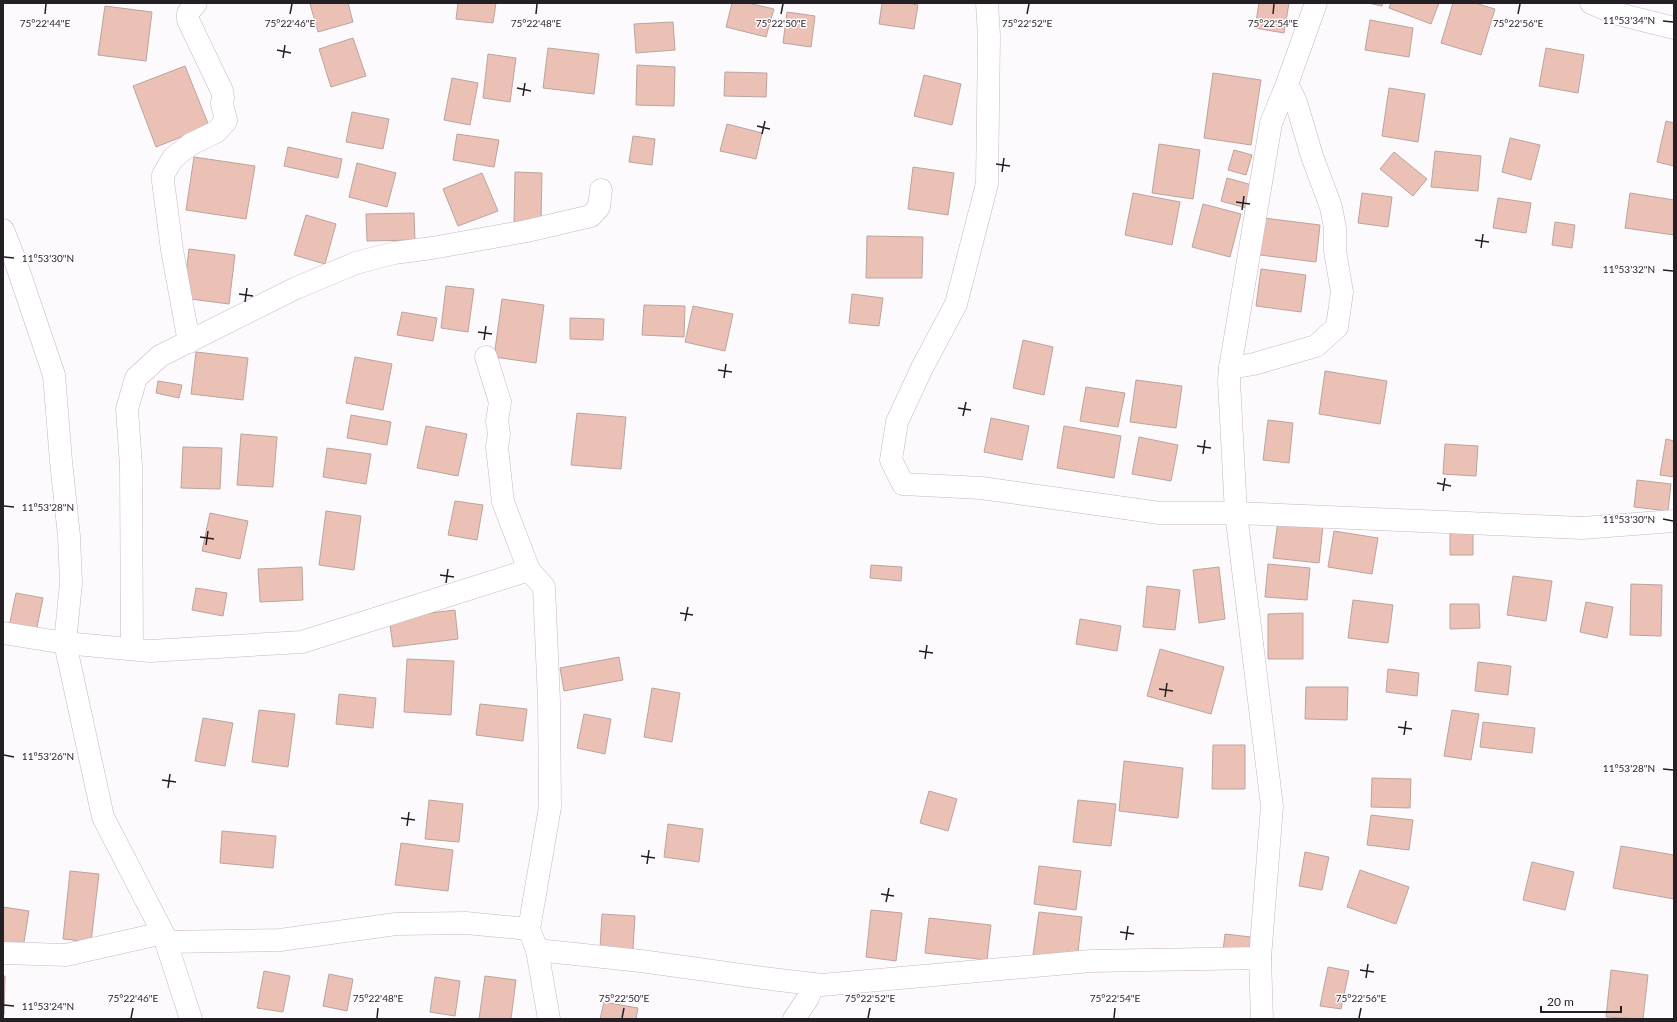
<svg xmlns="http://www.w3.org/2000/svg" width="1677" height="1022" viewBox="0 0 1677 1022" font-family="Lato,sans-serif">
<rect width="100%" height="100%" fill="#fdfafd"/>
<g fill="#ebc0b5" stroke="#bba49e">
<path d="M314,3H348L353,22L318,32L310,4Z"/>
<path d="M458,3H496L493,23L456,19Z"/>
<path d="M732,3H748L774,9L766,37L726,27Z"/>
<path d="M882,3H907L918,5L914,29L879,24Z"/>
<path d="M1259,3H1289L1284,33L1255,28Z"/>
<path d="M1368,3H1383L1382,6Z"/>
<path d="M1391,3H1439L1431,24L1389,8Z"/>
<path d="M1453,3H1475L1495,9L1481,55L1441,43Z"/>
<path d="M105,6L152,12L146,61L98,55Z"/>
<path d="M787,12L815,16L811,47L783,43Z"/>
<path d="M1370,20L1413,28L1409,57L1365,50Z"/>
<path d="M673,22L675,50L636,53L634,24Z"/>
<path d="M353,38L366,76L331,87L319,49Z"/>
<path d="M548,48L599,54L594,94L543,88Z"/>
<path d="M1546,48L1584,55L1578,93L1539,86Z"/>
<path d="M488,54L516,58L510,102L483,98Z"/>
<path d="M637,65L675,67L674,106L636,105Z"/>
<path d="M185,66L209,126L156,147L133,86Z"/>
<path d="M725,72L767,73L766,97L724,96Z"/>
<path d="M1213,73L1261,80L1251,145L1204,138Z"/>
<path d="M924,75L961,84L952,125L914,116Z"/>
<path d="M452,78L478,83L470,125L444,120Z"/>
<path d="M1389,88L1425,94L1418,142L1382,136Z"/>
<path d="M352,112L389,119L383,149L346,142Z"/>
<path d="M1666,121L1674,123V166L1657,162Z"/>
<path d="M727,124L762,133L756,159L720,151Z"/>
<path d="M457,134L499,140L494,167L453,160Z"/>
<path d="M633,136L655,139L652,165L629,162Z"/>
<path d="M1510,138L1540,145L1531,180L1502,172Z"/>
<path d="M1159,144L1200,150L1193,199L1152,193Z"/>
<path d="M288,147L342,159L338,178L284,166Z"/>
<path d="M1234,150L1252,155L1246,175L1228,170Z"/>
<path d="M1435,151L1481,156L1478,191L1431,187Z"/>
<path d="M1394,152L1427,179L1413,196L1380,169Z"/>
<path d="M194,157L255,166L246,219L186,210Z"/>
<path d="M357,163L396,173L387,207L349,197Z"/>
<path d="M913,167L954,173L948,215L908,209Z"/>
<path d="M515,172L542,173L541,223L514,222Z"/>
<path d="M482,173L498,211L458,226L443,189Z"/>
<path d="M1227,178L1252,185L1246,208L1221,201Z"/>
<path d="M1133,193L1180,202L1172,245L1125,235Z"/>
<path d="M1362,193L1392,197L1388,227L1358,223Z"/>
<path d="M1630,193L1674,200V235L1625,228Z"/>
<path d="M1498,198L1531,203L1526,233L1493,228Z"/>
<path d="M1203,204L1241,214L1230,257L1192,247Z"/>
<path d="M414,213L415,240L367,241L366,214Z"/>
<path d="M306,215L336,224L325,264L294,255Z"/>
<path d="M1264,218L1320,225L1316,262L1260,255Z"/>
<path d="M1555,222L1575,225L1572,248L1552,245Z"/>
<path d="M867,236L923,237L922,278H866Z"/>
<path d="M189,249L235,255L229,304L183,298Z"/>
<path d="M1261,269L1306,275L1301,312L1256,306Z"/>
<path d="M446,286L474,289L468,332L441,328Z"/>
<path d="M852,294L883,298L879,326L849,323Z"/>
<path d="M502,299L544,305L536,363L494,357Z"/>
<path d="M644,305L685,306L684,337L642,335Z"/>
<path d="M693,306L733,314L725,351L685,342Z"/>
<path d="M402,312L437,318L433,341L397,335Z"/>
<path d="M570,318L604,319L603,340L570,339Z"/>
<path d="M1023,340L1053,347L1044,395L1013,388Z"/>
<path d="M196,352L248,358L243,400L191,394Z"/>
<path d="M355,357L392,364L383,410L346,403Z"/>
<path d="M1325,371L1387,381L1380,424L1319,414Z"/>
<path d="M1136,380L1182,386L1176,428L1130,422Z"/>
<path d="M158,381L182,385L179,398L156,393Z"/>
<path d="M1086,387L1125,393L1118,427L1080,421Z"/>
<path d="M577,413L626,417L621,469L571,465Z"/>
<path d="M351,415L391,422L387,445L347,438Z"/>
<path d="M991,418L1029,426L1022,460L984,452Z"/>
<path d="M1268,420L1293,423L1289,463L1263,460Z"/>
<path d="M426,426L467,434L458,476L417,468Z"/>
<path d="M1064,426L1121,436L1114,478L1057,468Z"/>
<path d="M241,434L277,437L273,487L237,485Z"/>
<path d="M1139,437L1178,445L1171,481L1132,474Z"/>
<path d="M1666,439L1674,441V477L1660,475Z"/>
<path d="M1445,444L1478,446L1476,476L1443,474Z"/>
<path d="M183,447L222,448L220,489L181,488Z"/>
<path d="M327,448L371,454L366,484L323,477Z"/>
<path d="M1637,480L1671,484L1668,511L1634,507Z"/>
<path d="M455,501L483,505L477,540L448,535Z"/>
<path d="M326,511L361,516L354,570L319,565Z"/>
<path d="M210,513L248,521L240,559L202,551Z"/>
<path d="M1278,521L1323,526L1319,563L1273,558Z"/>
<path d="M1450,527L1473,528V555H1450Z"/>
<path d="M1334,531L1378,538L1372,574L1328,567Z"/>
<path d="M1268,564L1310,568L1307,600L1265,597Z"/>
<path d="M871,565L902,567L901,581L870,578Z"/>
<path d="M302,567L303,600L260,602L258,569Z"/>
<path d="M1219,567L1225,619L1199,623L1193,570Z"/>
<path d="M1513,576L1552,581L1546,621L1507,615Z"/>
<path d="M1631,584L1662,585L1661,636L1630,635Z"/>
<path d="M1147,586L1180,590L1175,630L1143,627Z"/>
<path d="M196,588L227,593L223,616L192,610Z"/>
<path d="M16,593L43,598L36,632L9,627Z"/>
<path d="M1353,600L1393,605L1388,643L1348,638Z"/>
<path d="M1586,602L1613,607L1607,638L1580,632Z"/>
<path d="M1450,604H1479L1480,628L1450,629Z"/>
<path d="M455,610L458,639L393,647L389,618Z"/>
<path d="M1303,613V659H1268V614Z"/>
<path d="M1080,619L1121,626L1117,651L1076,644Z"/>
<path d="M1160,649L1224,667L1211,714L1147,696Z"/>
<path d="M619,657L623,680L564,691L560,668Z"/>
<path d="M407,659L454,661L451,715L404,712Z"/>
<path d="M1478,662L1511,666L1508,695L1475,691Z"/>
<path d="M1388,669L1419,673L1417,696L1386,692Z"/>
<path d="M1306,687H1348L1347,720L1305,719Z"/>
<path d="M652,688L680,693L672,742L644,737Z"/>
<path d="M339,694L376,698L373,728L336,724Z"/>
<path d="M480,704L527,709L523,741L476,735Z"/>
<path d="M259,710L295,714L288,767L252,762Z"/>
<path d="M1452,710L1479,714L1471,760L1444,756Z"/>
<path d="M584,714L611,719L605,754L577,748Z"/>
<path d="M203,718L233,723L225,766L195,761Z"/>
<path d="M1483,722L1535,728L1532,753L1480,747Z"/>
<path d="M1213,745H1245V789H1212Z"/>
<path d="M1124,761L1183,768L1178,818L1119,811Z"/>
<path d="M1372,778L1411,779L1410,808L1371,807Z"/>
<path d="M929,791L957,799L948,831L920,823Z"/>
<path d="M429,800L463,804L459,842L425,839Z"/>
<path d="M1078,800L1116,804L1111,846L1073,842Z"/>
<path d="M1371,815L1413,820L1409,850L1367,845Z"/>
<path d="M668,824L703,829L699,862L664,857Z"/>
<path d="M222,831L276,836L273,868L220,863Z"/>
<path d="M401,843L453,850L448,891L395,885Z"/>
<path d="M1621,846L1674,855V899L1613,888Z"/>
<path d="M1305,852L1329,857L1322,890L1299,886Z"/>
<path d="M1532,862L1574,872L1565,910L1523,900Z"/>
<path d="M1039,866L1081,871L1076,910L1034,904Z"/>
<path d="M1360,870L1409,887L1396,924L1347,907Z"/>
<path d="M70,871L99,874L91,942L63,939Z"/>
<path d="M3,907L29,911L23,948L3,944Z"/>
<path d="M871,910L902,913L896,961L866,957Z"/>
<path d="M1039,912L1082,917L1077,960L1033,955Z"/>
<path d="M602,914L635,916L633,949L600,948Z"/>
<path d="M929,918L991,925L987,960L925,953Z"/>
<path d="M1225,934L1251,937L1249,954L1223,951Z"/>
<path d="M1328,967L1349,971L1341,1009L1320,1006Z"/>
<path d="M1611,970L1648,975L1643,1019L1606,1017Z"/>
<path d="M264,971L290,976L283,1012L257,1008Z"/>
<path d="M329,974L353,979L347,1011L323,1006Z"/>
<path d="M3,976H5L4,1015H3Z"/>
<path d="M485,976L516,980L511,1019H479Z"/>
<path d="M435,977L460,981L455,1016L430,1012Z"/>
<path d="M604,1002L638,1008L636,1019H600Z"/>
</g>
<g fill="none" stroke-linecap="round" stroke-linejoin="round">
<defs>
<g id="street">
<path d="M987,3L989,36L987,184L956,304L922,368L897,422L891,460L903,484L981,488L1160,513H1236L1582,528L1674,521"/>
<path d="M1591,3L1614,13L1674,28"/>
<path d="M3,230L15,260L54,375L61,461L69,536L71,583L65,643L103,817L163,933L191,1019"/>
<path d="M189,342L172,250L163,181V175L173,158L191,144L216,132L226,121L222,103L223,98L222,91L188,20V13L196,3"/>
<path d="M486,357L500,402L497,421L499,434L497,447L503,502L529,570"/>
<path d="M1230,368L1254,364L1316,346L1337,327L1342,292L1335,251V228L1331,207L1312,156L1296,102L1287,84"/>
<path d="M3,633L65,643L150,651L302,642L529,570L544,587L549,701L550,807L529,929L537,950L549,1019"/>
<path d="M132,649L131,466L127,409L136,378L160,356L296,288L356,263L394,253L432,248L527,231L591,216L599,207L601,190"/>
<path d="M166,942L280,940L396,924L466,923L529,929"/>
<path d="M537,950L641,961L771,979L822,985L1091,961L1260,958"/>
<path d="M3,953L66,955L163,933"/>
<path d="M794,1019L808,998L813,984"/>
<path d="M1262,1019L1260,958L1272,806L1236,513L1229,381L1230,368L1271,123L1287,84L1316,3"/>
</g>
</defs>
<use href="#street" stroke="#c6b6c7" stroke-width="23"/>
<use href="#street" stroke="#fff" stroke-width="22"/>
</g>
<path fill="none" stroke="#241e25" stroke-width="1.5" d="M45,14L46,4M290,14L292,4M536,14L537,4M781,14L783,4M1027,14L1029,4M1273,14L1274,4M1518,14L1520,4M1663,21L1673,22M277,50L291,53M283,58L285,45M517,88L531,91M523,96L525,83M757,126L770,129M762,134L765,121M996,164L1010,166M1002,172L1004,158M1236,202L1250,204M1242,210L1244,196M1475,240L1489,242M1481,248L1483,234M4,257L14,258M1663,270L1673,271M239,294L253,296M245,302L247,288M478,332L492,334M484,340L486,326M718,370L732,372M724,378L726,364M958,408L971,410M963,416L966,402M1197,446L1211,448M1203,454L1205,440M1437,483L1451,486M1443,491L1445,478M4,506L14,507M1663,519L1673,521M200,537L214,539M206,545L208,531M440,575L454,577M446,583L448,569M680,613L693,615M685,621L688,607M919,651L933,653M925,659L927,645M1159,689L1173,691M1165,697L1167,683M1398,727L1412,729M1404,735L1406,721M4,755L14,757M1663,769L1673,770M162,780L176,782M168,788L170,774M401,818L415,820M407,826L409,812M641,856L655,858M647,864L649,850M881,894L894,896M886,902L889,888M1120,932L1134,934M1126,940L1128,926M1360,970L1374,972M1366,978L1368,964M4,1005L14,1006M131,1018L133,1008M377,1018L378,1008M622,1018L624,1008M868,1018L870,1008M1114,1018L1115,1008M1359,1018L1361,1008"/>
<g font-size="10" text-anchor="middle" fill="#241e25" stroke="#fdfafd" stroke-width="3" stroke-linejoin="round" paint-order="stroke">
<text x="1629" y="24">11°53'34"N</text>
<text x="45" y="27">75°22'44"E</text>
<text x="290" y="27">75°22'46"E</text>
<text x="536" y="27">75°22'48"E</text>
<text x="781" y="27">75°22'50"E</text>
<text x="1027" y="27">75°22'52"E</text>
<text x="1273" y="27">75°22'54"E</text>
<text x="1518" y="27">75°22'56"E</text>
<text x="48" y="262">11°53'30"N</text>
<text x="1629" y="273">11°53'32"N</text>
<text x="48" y="511">11°53'28"N</text>
<text x="1629" y="523">11°53'30"N</text>
<text x="48" y="760">11°53'26"N</text>
<text x="1629" y="772">11°53'28"N</text>
<text x="133" y="1002">75°22'46"E</text>
<text x="378" y="1002">75°22'48"E</text>
<text x="624" y="1002">75°22'50"E</text>
<text x="870" y="1002">75°22'52"E</text>
<text x="1115" y="1002">75°22'54"E</text>
<text x="1361" y="1002">75°22'56"E</text>
<text x="48" y="1010">11°53'24"N</text>
</g>
<rect width="1677" height="1022" fill="none" stroke="#241e25" stroke-width="8"/>
<path d="M1541 1006v6h80v-6" fill="none" stroke="#241e25" stroke-width="2"/>
<text x="1547" y="1006" font-size="12" fill="#241e25" stroke="#fdfafd" stroke-width="3" paint-order="stroke">20 m</text>
</svg>
